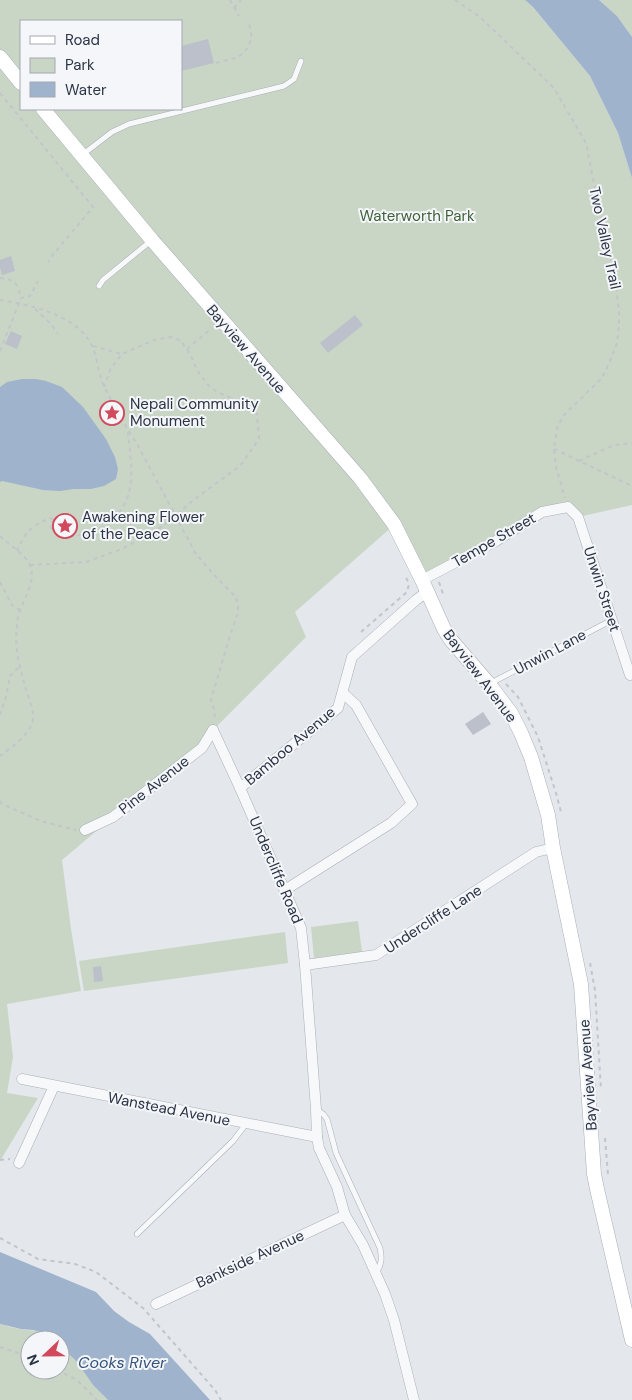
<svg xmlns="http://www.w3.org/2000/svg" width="632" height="1400" viewBox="0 0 632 1400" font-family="'DM Sans',sans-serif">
<rect width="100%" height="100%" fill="#e4e7ec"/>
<g fill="#c9d6c5" fill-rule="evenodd">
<path d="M0,0H525L533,7L590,76L618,133L632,178V505L578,517L568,507L542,512L425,585L394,525L295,612L306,637L213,730L202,748L113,817L62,860L71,929L81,991L7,1004L13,1057L7,1093L38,1098L0,1161ZM21,21H181V109H21Z"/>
<path d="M599,0H632V37L617,16Z"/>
<path d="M358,921L362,952L314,958L311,927Z"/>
<path d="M285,932L288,963L84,991L79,961Z"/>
<path d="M0,1324C7,1326 14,1328 20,1329C36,1331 41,1330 55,1340H30V1370H60V1345L77,1362L93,1385L108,1400H0Z"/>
</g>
<g fill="#9fb4cc">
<path d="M525,0H599L617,16L632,37V178L618,133L590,76L533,7Z"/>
<path d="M22,379H36L46,381L62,387L83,407L106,439L115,457L118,469L116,479L104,486L91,489H74L60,491L43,490L2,481L0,482V387L7,382Z"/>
<path d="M0,1252L96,1292L114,1311L129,1322L150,1334L210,1400H108L93,1385L77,1362L60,1345V1340H55L44,1333L33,1330L21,1329L0,1324Z"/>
</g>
<g fill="#bbc0ca">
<path d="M208,39L214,63L181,71V46Z"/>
<path d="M11,256L15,271L2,275L0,268V260Z"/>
<path d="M355,315L363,325L328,353L320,343Z"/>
<path d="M11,331L22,336L17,349L5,344Z"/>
<path d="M483,712L491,724L473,735L465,724Z"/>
<path d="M101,966L103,981L94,982L93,967Z"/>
</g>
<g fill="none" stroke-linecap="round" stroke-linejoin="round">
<defs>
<g id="lane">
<path d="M82,155L112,132L129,124L284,86L294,79L301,61"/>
<path d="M99,286L103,280L152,240"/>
<path d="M489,684L612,620"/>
<path d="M316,1109L323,1114L327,1119L336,1153L380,1248C382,1258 382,1264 376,1273"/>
<path d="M137,1234L233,1141L246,1124"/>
</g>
<g id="street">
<path d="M422,580L496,541L542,512L568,507L578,517L630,675"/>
<path d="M213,730L240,788L301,928L305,965L316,1109L317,1137L319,1148L337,1187L345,1215L363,1245L385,1294L394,1320L414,1400"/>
<path d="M240,788L338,708L352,657L416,600L428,591"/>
<path d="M85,830L113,817L202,748L213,730"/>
<path d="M285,890L391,823L412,804L356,705L343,693"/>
<path d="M305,965L376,955L536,852L553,848"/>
<path d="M22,1079L317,1137"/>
<path d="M19,1163L54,1086"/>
<path d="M156,1304L345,1215"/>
</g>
<g id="secondary">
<path d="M0,57L21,83"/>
<path d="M43,109L152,240L360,478L394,524L422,580L444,629L451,640L489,684L511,713L521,733L531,757L548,815L553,848L581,984L594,1174L597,1189L632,1340"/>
</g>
</defs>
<use href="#lane" stroke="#a9aeb7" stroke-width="6"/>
<use href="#street" stroke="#a9aeb7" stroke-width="11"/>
<use href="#secondary" stroke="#a9aeb7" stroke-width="15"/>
<g stroke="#c2c5cb" stroke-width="2" stroke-dasharray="4 4" stroke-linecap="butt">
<path d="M230,0L239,16"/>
<path d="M455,0L480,17L554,88L586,143L598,204L615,278L619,311V326L617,343L611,359L602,378L563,416L557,428L554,449L556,467L565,498"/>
<path d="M234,8L241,0"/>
<path d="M216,63C222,61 229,60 235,58C250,52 256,34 247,21"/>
<path d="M0,93L93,207L51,257L48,262"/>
<path d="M0,278C15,279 18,284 21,298"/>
<path d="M0,300C31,305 79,315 93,348C97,358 98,370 102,381C104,388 109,395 112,402C120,415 127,429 136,442L196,554L216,577L234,595L238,603V613L229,639L211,700L215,713L214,720"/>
<path d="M35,309L51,324L58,334"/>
<path d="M93,346L122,354"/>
<path d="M187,349L212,328"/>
<path d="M0,351L21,298L30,296L38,281"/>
<path d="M554,449L632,486"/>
<path d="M579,461L614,445L632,443"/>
<path d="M0,536C9,545 24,553 30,565C36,581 26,594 21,608C18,614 17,621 17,627C14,647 20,668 25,687C28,697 34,709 33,720C30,735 11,747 0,756"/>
<path d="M67,536C90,525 64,508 50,524C52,545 91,534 103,527C110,522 118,515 122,508C137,485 130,457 128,432"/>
<path d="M17,551C25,532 32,525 51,518L53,520"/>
<path d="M30,565L86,562L122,549L163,526L196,498L240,466L259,439L257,414L243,403L217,392L207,384L197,370L190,354L181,341L171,337L154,340L122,354L111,368L104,387"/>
<path d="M0,582L12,605L20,610"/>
<path d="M439,582L443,594"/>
<path d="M361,632L407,592L409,584L405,575"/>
<path d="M506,684L518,697L538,737L556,793L561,812"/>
<path d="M0,715L6,697L10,676L20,666"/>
<path d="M0,801L2,804L41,821L76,830"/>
<path d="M590,963L595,990L601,1090"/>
<path d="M605,1138L608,1175"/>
<path d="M0,1160L10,1159"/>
<path d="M0,1238L38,1259L75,1264L96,1272L143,1308L215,1390L221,1400"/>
<path d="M0,1347L30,1357"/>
<path d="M57,1370L77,1380L97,1400"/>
</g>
<use href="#lane" stroke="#f7f8fa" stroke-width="5"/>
<use href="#street" stroke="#f7f8fa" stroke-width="10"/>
<use href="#secondary" stroke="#fff" stroke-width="14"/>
</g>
<defs>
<symbol id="sight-ring" viewBox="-11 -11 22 22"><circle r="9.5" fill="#f4f6f9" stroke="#d1495b" stroke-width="1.5"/><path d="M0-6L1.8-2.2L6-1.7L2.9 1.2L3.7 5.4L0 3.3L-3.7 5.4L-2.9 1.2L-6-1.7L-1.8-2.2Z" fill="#d1495b"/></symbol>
</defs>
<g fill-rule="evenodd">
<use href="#sight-ring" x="98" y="399" width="28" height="28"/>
<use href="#sight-ring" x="51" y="512" width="28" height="28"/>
</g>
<g text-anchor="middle" stroke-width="4" stroke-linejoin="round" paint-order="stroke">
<g font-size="15" fill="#3f6138" stroke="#f4f6f9">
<text x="417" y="221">Waterworth Park</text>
</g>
<g font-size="15" fill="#2b3445" stroke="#f4f6f9">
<text transform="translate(605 238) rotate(78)" y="5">Two Valley Trail</text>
<text transform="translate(246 349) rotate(49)" y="5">Bayview Avenue</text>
<text transform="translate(494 540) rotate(-30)" y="5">Tempe Street</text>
<text transform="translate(602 589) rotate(72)" y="5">Unwin Street</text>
<text transform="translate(550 652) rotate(-28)" y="5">Unwin Lane</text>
<text transform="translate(480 676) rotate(53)" y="5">Bayview Avenue</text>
<text transform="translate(290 746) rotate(-40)" y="5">Bamboo Avenue</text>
<text transform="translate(154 785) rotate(-38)" y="5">Pine Avenue</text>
<text transform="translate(276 870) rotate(67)" y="5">Undercliffe Road</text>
<text transform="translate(433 919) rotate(-33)" y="5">Undercliffe Lane</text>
<text transform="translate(588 1075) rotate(-94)" y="5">Bayview Avenue</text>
<text transform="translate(169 1109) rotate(11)" y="5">Wanstead Avenue</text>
<text transform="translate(250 1259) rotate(-25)" y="5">Bankside Avenue</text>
</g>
<g font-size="15" fill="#2b3445" stroke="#f4f6f9" text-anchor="start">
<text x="130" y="409">Nepali Community<tspan x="130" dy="17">Monument</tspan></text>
<text x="82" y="522">Awakening Flower<tspan x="82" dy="17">of the Peace</tspan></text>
</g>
<g font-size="16" font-style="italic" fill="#34527a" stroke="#f4f6f9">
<text x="122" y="1368">Cooks River</text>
</g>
</g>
<rect x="20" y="20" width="162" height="90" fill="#f4f6f9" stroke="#a4a8b1"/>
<rect x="30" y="36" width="25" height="8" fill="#ffffff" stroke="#a4a8b1"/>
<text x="65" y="45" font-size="15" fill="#2b3445">Road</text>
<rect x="30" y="58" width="25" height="15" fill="#c9d6c5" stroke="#a4a8b1"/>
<text x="65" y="70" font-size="15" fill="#2b3445">Park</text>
<rect x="30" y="82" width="25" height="15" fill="#9fb4cc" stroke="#a4a8b1"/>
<text x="65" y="95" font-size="15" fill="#2b3445">Water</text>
<g transform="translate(45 1355) rotate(248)"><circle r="24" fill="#f4f6f9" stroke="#a4a8b1"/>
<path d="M0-4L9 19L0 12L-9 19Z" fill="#d1495b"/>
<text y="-8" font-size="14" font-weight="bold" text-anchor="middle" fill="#2b3445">N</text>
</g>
</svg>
